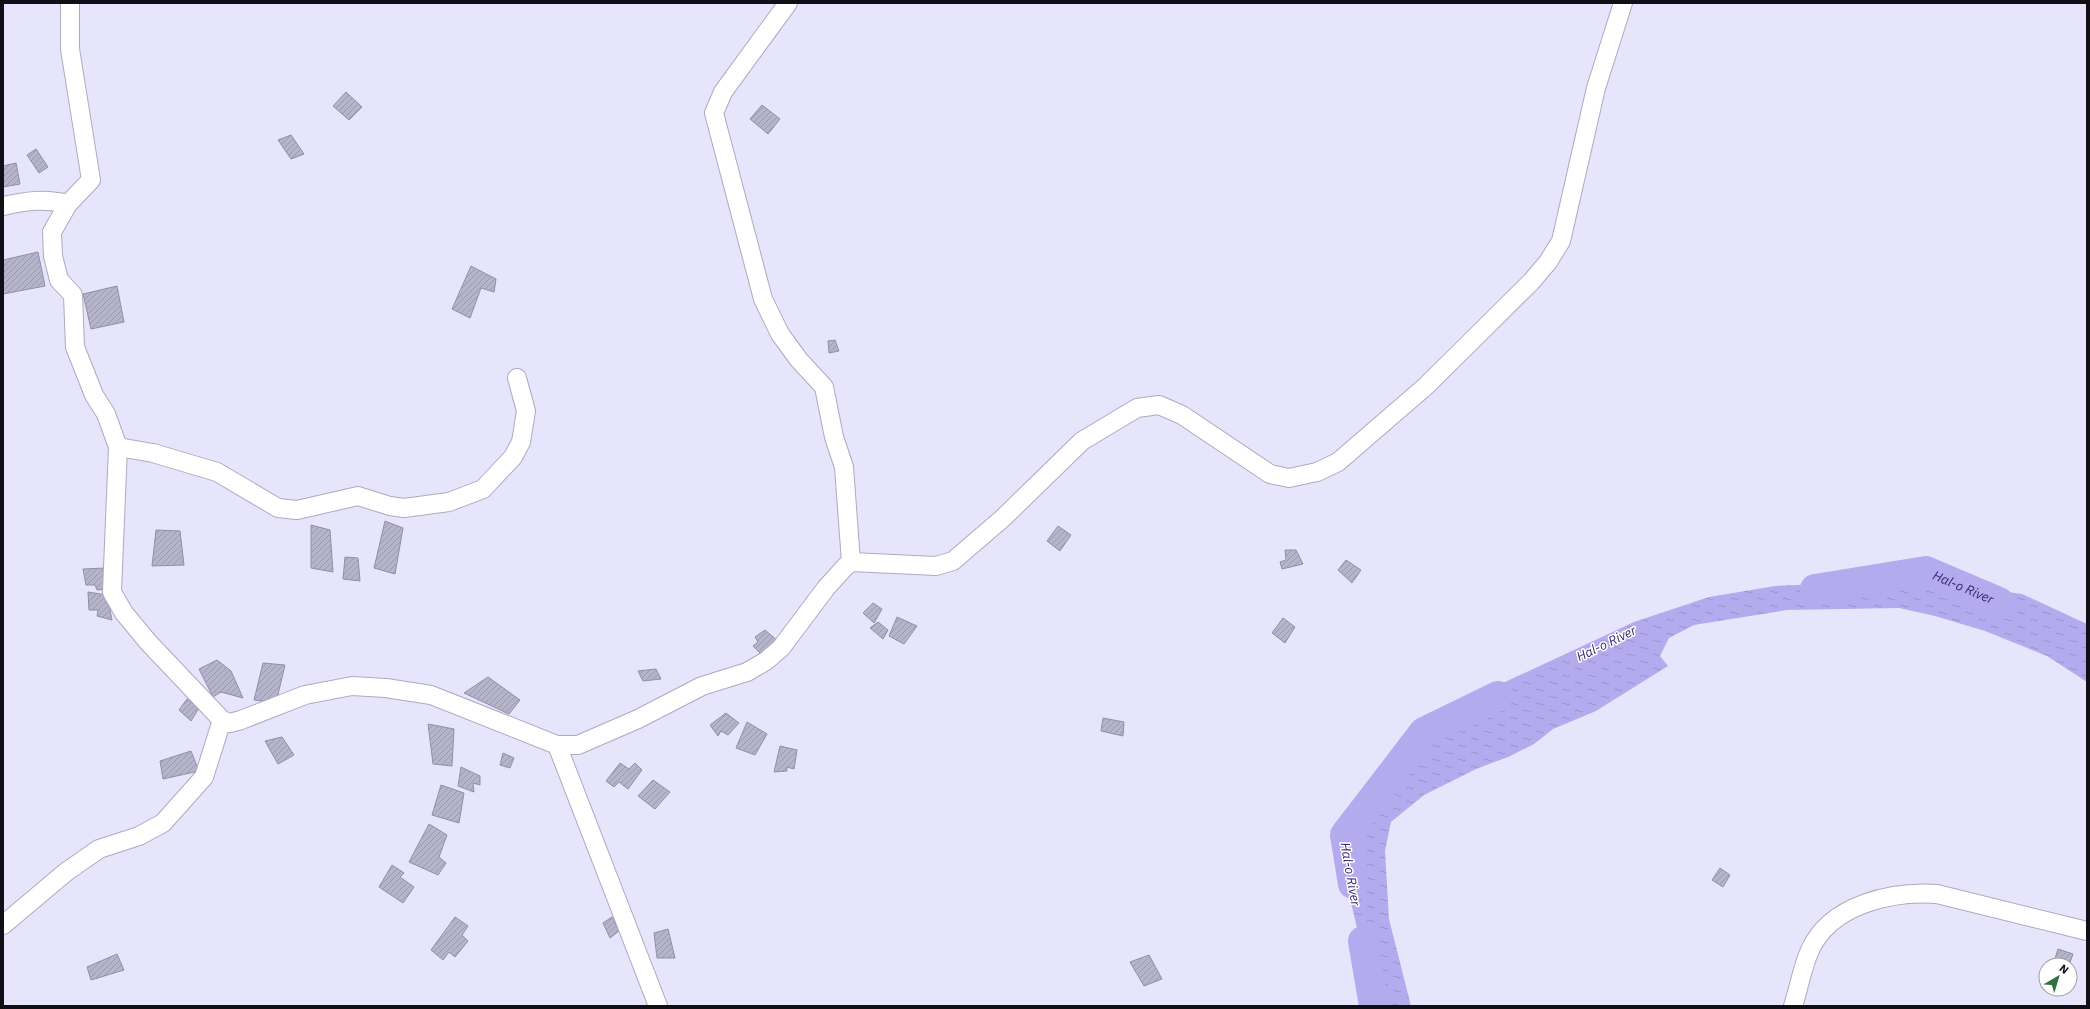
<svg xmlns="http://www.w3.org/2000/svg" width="2090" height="1009" viewBox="0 0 2090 1009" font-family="'IBM Plex Sans',sans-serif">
<defs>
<pattern id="water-ripples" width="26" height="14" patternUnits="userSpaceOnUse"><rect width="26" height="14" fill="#b4abee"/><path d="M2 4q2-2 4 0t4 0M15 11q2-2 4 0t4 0" fill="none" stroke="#9a92cb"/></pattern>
<pattern id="building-hatch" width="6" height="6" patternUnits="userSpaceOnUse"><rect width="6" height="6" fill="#b6b4ca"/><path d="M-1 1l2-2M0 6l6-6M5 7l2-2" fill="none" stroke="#9b9aad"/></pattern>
</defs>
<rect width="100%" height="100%" fill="#e7e5fc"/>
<path fill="url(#water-ripples)" d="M1916,580L2022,594L2087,624V682L2047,656L1985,631L1935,616L1899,608L1787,610L1694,625L1669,638L1660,656L1668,666L1596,711L1553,729L1534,744L1508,757L1476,769L1424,795L1391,822L1385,851L1389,919L1411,1006H1376L1343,870L1349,820L1362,795L1415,754L1492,688L1634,622L1709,597L1775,586Z"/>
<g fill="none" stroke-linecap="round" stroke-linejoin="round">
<g stroke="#b4abee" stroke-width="30">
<path id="s1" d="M1815,589L1926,571L1999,602"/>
<path d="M1353,884L1345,835L1424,732L1498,696"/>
<path d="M1363,941L1374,1006"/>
</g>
</g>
<g fill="url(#building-hatch)" stroke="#918fa4">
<path d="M346,92L362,107L349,120L333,106Z"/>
<path d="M762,105L780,119L768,134L750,119Z"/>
<path d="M291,135L304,154L291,159L278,140Z"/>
<path d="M36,149L48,167L39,173L27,155Z"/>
<path d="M16,163L20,184L3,187V166Z"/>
<path d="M38,252L45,286L3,294V260Z"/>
<path d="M471,266L496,279L494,292L481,288L470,318L452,309Z"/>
<path d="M117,286L124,322L91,329L83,294Z"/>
<path d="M835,340L839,351L829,353L828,341Z"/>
<path d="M385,521L403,528L395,574L374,568Z"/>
<path d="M311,525L330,530L333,572L311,568Z"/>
<path d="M1058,526L1071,535L1060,551L1047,541Z"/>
<path d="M156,530L180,531L184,565L152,566Z"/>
<path d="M1285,550H1296L1303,564L1282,569L1280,562L1286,560Z"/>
<path d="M345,557L358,558L360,581L343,579Z"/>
<path d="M1346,560L1361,570L1352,583L1338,570Z"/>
<path d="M105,568L107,589L97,590L95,585H86L83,569Z"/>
<path d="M88,592L107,595L112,620L97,616L98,610H89Z"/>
<path d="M873,603L882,609L874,623L863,613Z"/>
<path d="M897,617L917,626L904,644L889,636Z"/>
<path d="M1283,618L1295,627L1285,643L1272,633Z"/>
<path d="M878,622L888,630L883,639L870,628Z"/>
<path d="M765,630L779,642L769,652L765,649L761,654L753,646L758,642L755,637Z"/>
<path d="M217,660L231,671L243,698L221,692L213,697L199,669Z"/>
<path d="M263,663L285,665L276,703L254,700Z"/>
<path d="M656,669L661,679L643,681L638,671Z"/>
<path d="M488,677L520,700L509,714L464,693Z"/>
<path d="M187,699L199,708L191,721L179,710Z"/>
<path d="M726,713L739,723L728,735L721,731L718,736L710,725Z"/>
<path d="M1103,718L1124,722L1123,736L1101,731Z"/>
<path d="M747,722L767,734L755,755L736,748Z"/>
<path d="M428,724L454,729L452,766L433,764Z"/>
<path d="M282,737L294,755L278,764L265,741Z"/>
<path d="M780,746L797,750L794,769L787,767V771L774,772Z"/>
<path d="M191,751L199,771L163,779L160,761Z"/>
<path d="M503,753L514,758L510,768L500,765Z"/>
<path d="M620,763L629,769L635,763L642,770L628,789L619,782L614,787L606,781Z"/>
<path d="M461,767L480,776V785L473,783L474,792L458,786Z"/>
<path d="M653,780L670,792L655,809L638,796Z"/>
<path d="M441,785L464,793L459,823L432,815Z"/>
<path d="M429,824L447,835L439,857L446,863L438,875L409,862Z"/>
<path d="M392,865L404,873L400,877L414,887L403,903L379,887Z"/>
<path d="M1720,868L1730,875L1723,887L1712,880Z"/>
<path d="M455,917L468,926L462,935L468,941L455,957L449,952L443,960L431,950Z"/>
<path d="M612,917L619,931L610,938L603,923Z"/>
<path d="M668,929L675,958H657L654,933Z"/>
<path d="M2058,949L2073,954L2069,965H2053Z"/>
<path d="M117,954L124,970L91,980L87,967Z"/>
<path d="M1149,955L1162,979L1144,986L1130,962Z"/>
</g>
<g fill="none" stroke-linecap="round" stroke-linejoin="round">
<defs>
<g id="street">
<path d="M70,3V49L91,180L68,204L52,232L53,256L59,280L73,295L75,347L94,395L106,414L118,447L112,592L124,613L148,642L222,720L230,723L241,720L305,695L352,686L386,688L431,695L557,745H578L638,719L702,686L747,672L766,661L781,648L826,588L845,567L851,562L936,566L953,561L1003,518L1082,441L1137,408L1159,405L1182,415L1270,474L1289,478L1317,472L1338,462L1426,386L1531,282L1548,262L1561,241L1596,88L1623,3"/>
<path d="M788,3L723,92L714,113L763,299L780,334L799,360L824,387L834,437L844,467L851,562"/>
<path d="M3,206C26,201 45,198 68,204"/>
<path d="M118,447L153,453L217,472L278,508L297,510L358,496L390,506L404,508L449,502L483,489L513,457L521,442L526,411L517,378"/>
<path d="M557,745L658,1006"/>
<path d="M3,925L66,872L99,849L139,836L163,823L204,777L222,720"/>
<path d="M1793,1006C1799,988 1802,968 1810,950C1831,904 1892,891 1937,894L2087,931"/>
</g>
</defs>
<use href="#street" stroke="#acaac0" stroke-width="20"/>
<use href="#street" stroke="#fff" stroke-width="18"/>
</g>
<g text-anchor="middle" stroke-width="3" stroke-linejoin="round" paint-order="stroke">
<g font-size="13" font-style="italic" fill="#37226f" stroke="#fff">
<text dy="5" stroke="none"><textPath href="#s1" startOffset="153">Hal-o River</textPath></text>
<text transform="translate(1606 643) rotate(-26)" y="5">Hal-o River</text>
<text transform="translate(1351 874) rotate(80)" y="5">Hal-o River</text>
</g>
</g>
<rect width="2090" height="1009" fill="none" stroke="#100f16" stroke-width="8"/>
<g transform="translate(2058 977) rotate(38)"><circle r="19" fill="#ffffff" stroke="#9f9fa2"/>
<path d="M0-3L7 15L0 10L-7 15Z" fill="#2d733f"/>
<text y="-6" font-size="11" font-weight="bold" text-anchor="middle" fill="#100f16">N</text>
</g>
</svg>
